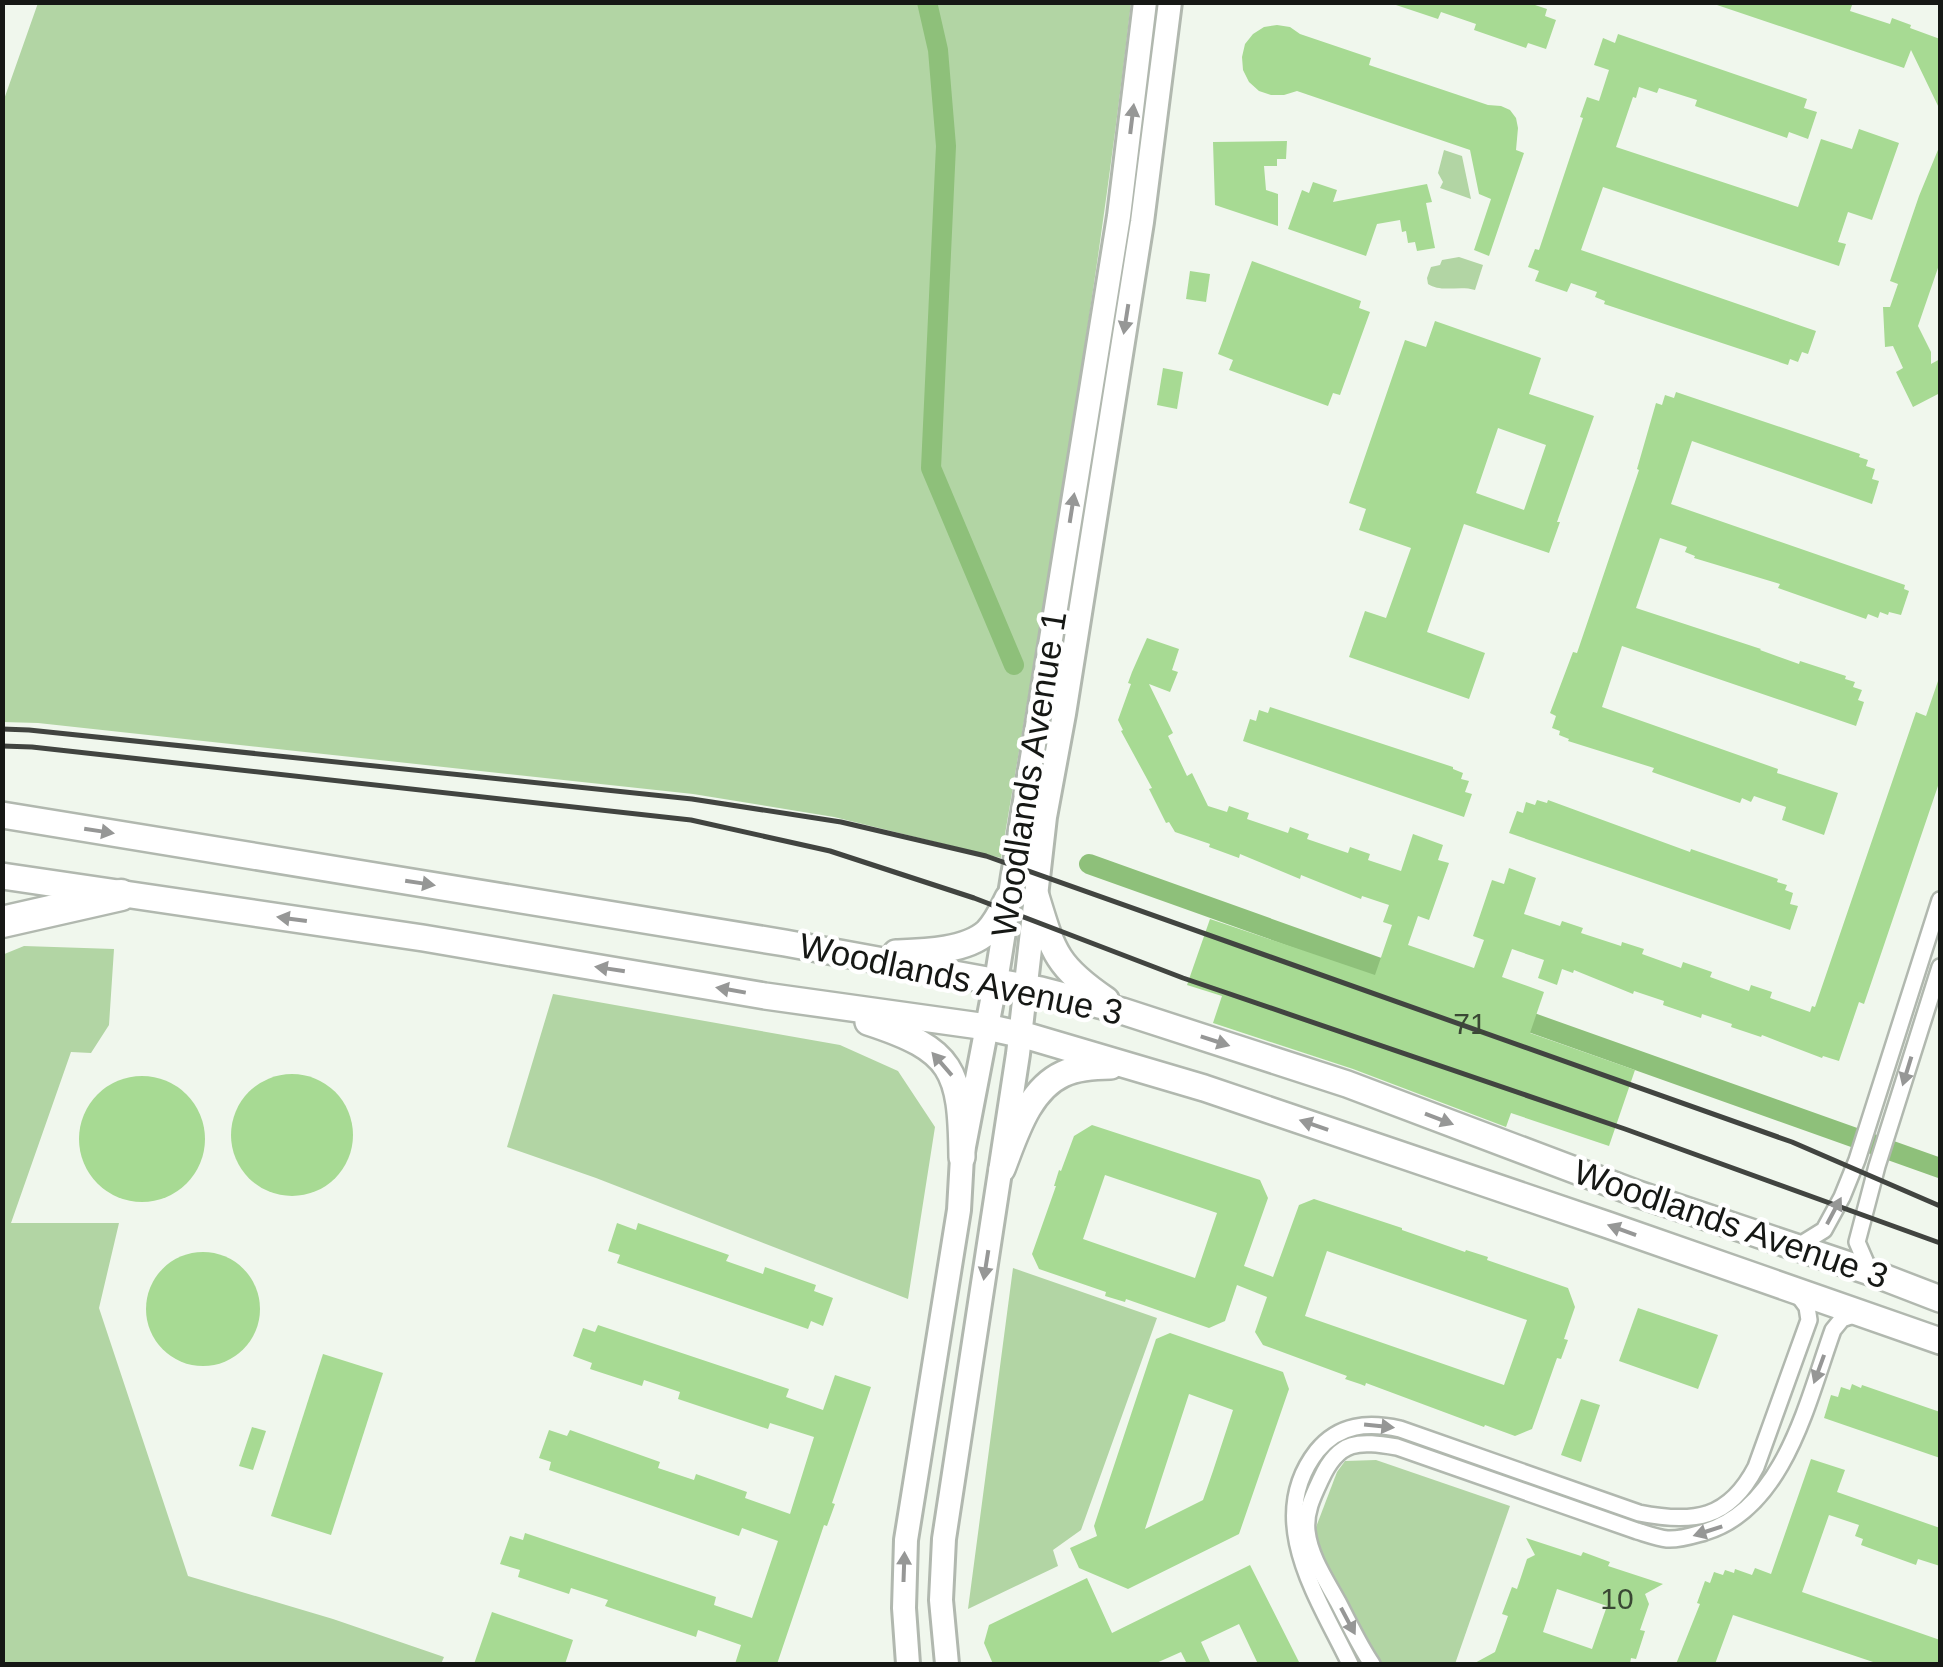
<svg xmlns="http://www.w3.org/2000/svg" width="1943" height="1667" viewBox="0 0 1943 1667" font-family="Arial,sans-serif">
<rect width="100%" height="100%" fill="#f0f7ed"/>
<g fill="#b2d5a4">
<path d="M38,3H1131C1098,289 1049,573 1001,858L834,817L693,794L38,723L3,722L2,105Z"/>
<path d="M1444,150L1462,156L1471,199L1440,188L1443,182L1438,173Z"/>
<path d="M1459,257L1483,265L1475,290C1460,285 1441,293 1428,284L1427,278L1431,267L1440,265L1442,260Z"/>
<path d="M24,946L114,949L109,1025L91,1053L71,1052L11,1223H119L99,1308L188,1576L333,1619L444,1657L441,1664H3L2,955Z"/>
<path d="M553,994L840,1045L898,1071L935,1127L908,1299L596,1178L507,1147Z"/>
<path d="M1013,1268L1157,1318L1081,1530L1053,1550L1058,1566L968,1609Z"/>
<path d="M1376,1460L1510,1506L1455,1664H1377L1371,1658L1313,1535L1337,1472L1345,1461Z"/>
</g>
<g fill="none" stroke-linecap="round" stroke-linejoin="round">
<g stroke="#8ec07a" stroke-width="20">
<path d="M927,2L938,50L946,146L931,468L1014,665"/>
<path d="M1089,864L1402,976"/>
<path d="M1510,1015L1940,1168"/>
</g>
</g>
<g fill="#a7da93" fill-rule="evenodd">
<path d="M1397,2H1526L1547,9L1545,16L1556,20L1546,49L1528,43L1526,48L1474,30L1476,24L1441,12L1438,19L1396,5Z"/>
<path d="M1717,2H1853L1850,11L1890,24L1892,18L1911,25L1910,28L1940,39V110L1911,50L1904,68L1717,5Z"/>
<path d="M1277,25L1290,27L1300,34L1371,58L1369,65L1488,105L1501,106L1510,110L1516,118L1518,128L1516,150L1524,153L1489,256L1474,250L1491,199L1479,194L1470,150L1297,91L1284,95H1271L1259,91L1249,82L1243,70L1242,57L1245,44L1253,34L1264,27Z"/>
<path d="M1618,34L1807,99L1804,108L1817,112L1808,139L1789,132L1787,138L1695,106L1697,100L1659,88L1657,93L1639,87L1636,98L1633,97L1616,147L1798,207L1821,139L1852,149L1859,129L1899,143L1872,220L1848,212L1838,242L1846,244L1839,266L1603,187L1581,250L1816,331L1808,354L1802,352L1798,362L1790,359L1788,365L1604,304L1605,301L1595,297L1597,292L1571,283L1567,292L1535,281L1539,271L1528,267L1535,249L1539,250L1583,118L1580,117L1587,97L1599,101L1609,70L1594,65L1603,38L1615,43Z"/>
<path d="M1287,141L1286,159H1277V166H1264L1266,190L1278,194V226L1215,205L1213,142Z"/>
<path d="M1940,145V262L1918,326L1931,352V364L1940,359V393L1913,407L1896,372L1903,368L1893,346L1885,347L1883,307H1890L1898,284L1890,281L1919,196Z"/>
<path d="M1313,182L1337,190L1333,202L1427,184L1432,202L1426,203L1435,248L1417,251L1415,242L1408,243L1406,231L1402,232L1400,220L1377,224L1366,256L1288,229L1302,190L1309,193Z"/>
<path d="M1252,261L1361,301L1359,308L1370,312L1340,395L1333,393L1328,406L1229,370L1233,360L1218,354Z"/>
<path d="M1190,271L1210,274L1206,302L1186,299Z"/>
<path d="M1435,321L1541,358L1529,394L1594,416L1557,522H1560L1549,553L1464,524L1427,632L1485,653L1469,699L1349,657L1365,611L1386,618L1411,548L1359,530L1366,509L1349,503L1405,340L1426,347ZM1498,428L1546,445L1524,510L1476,493Z"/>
<path d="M1163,368L1183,372L1177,409L1157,405Z"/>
<path d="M1676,392L1860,454L1859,457L1868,460L1866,466L1875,469L1872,479L1879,481L1872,504L1692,441L1671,504L1905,585L1904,589L1909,591L1901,615L1889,612L1888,615L1880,612L1878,618L1868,614L1866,619L1778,588L1780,584L1694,558L1695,556L1685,552L1687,547L1660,538L1636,608L1761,649L1760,650L1799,664L1800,661L1846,676L1845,679L1855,682L1853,687L1862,690L1858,700L1864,702L1856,726L1622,646L1602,707L1778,769L1777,773L1838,793L1824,835L1782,820L1786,807L1754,796L1751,802L1742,798L1740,803L1652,772L1654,768L1568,741L1569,739L1559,735L1560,731L1552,728L1556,716L1550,713L1573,652L1577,653L1593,606L1639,470L1637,469L1656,403L1662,405L1665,395L1674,398Z"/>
<path d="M1147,638L1179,649L1172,670L1178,672L1170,692L1149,684L1173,733L1168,736L1187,776L1192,773L1208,806L1227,812L1229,806L1249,813L1247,819L1288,833L1290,827L1309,834L1307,839L1348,853L1350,847L1370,854L1368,860L1401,871L1413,834L1443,845L1438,860L1449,863L1429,920L1418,916L1408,945L1474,968L1484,940L1473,936L1492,880L1504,884L1509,868L1536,878L1524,914L1560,926L1562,921L1583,928L1581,933L1621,946L1622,942L1644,949L1642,954L1681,968L1683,962L1712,972L1710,977L1749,991L1751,985L1772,992L1770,998L1810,1012L1812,1006L1815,1007L1916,712L1926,716L1938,681H1940V780L1864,1004L1859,1002L1839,1061L1823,1056L1822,1058L1762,1035L1761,1037L1731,1027L1732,1024L1702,1014L1701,1018L1663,1005L1664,1001L1634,991L1633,994L1574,970L1573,973L1562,969L1557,985L1538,978L1544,960L1512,949L1502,977L1544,992L1530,1033L1635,1070L1609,1146L1511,1113L1506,1127L1353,1069L1213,1023L1222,996L1187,985L1210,919L1375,975L1392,925L1383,922L1389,905L1362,896L1361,899L1301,875L1300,879L1240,854L1239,858L1209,847L1210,844L1175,832L1169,822L1166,823L1149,789L1152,788L1121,731L1123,730L1118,720L1131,684L1128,683L1132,672Z"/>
<path d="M1270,707L1453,767V769L1463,773L1461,779L1469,781L1465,792L1472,794L1464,817L1243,741L1250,719L1256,721L1259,710L1268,713Z"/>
<path d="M1537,800L1547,803L1548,800L1690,852L1691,849L1778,879L1777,882L1787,885L1785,890L1793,893L1790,904L1798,906L1790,930L1509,833L1517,811L1523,813L1526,802L1535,805Z"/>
<circle cx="292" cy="1135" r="61"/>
<circle cx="142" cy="1139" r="63"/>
<path d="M1092,1125L1260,1180L1268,1198L1244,1266L1273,1277L1299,1205L1314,1199L1402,1228V1230L1465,1252L1466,1250L1488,1257L1487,1260L1568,1288L1575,1307L1564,1339L1568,1340L1561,1359L1557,1358L1532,1429L1515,1436L1485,1425L1484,1427L1366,1383L1365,1386L1360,1384L1345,1379L1347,1376L1263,1345L1255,1332L1267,1297L1237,1285L1225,1321L1209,1328L1126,1299L1125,1302L1105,1296L1106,1292L1039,1269L1032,1254L1056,1186H1054L1059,1170L1061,1171L1074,1136ZM1105,1175L1217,1213L1195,1278L1083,1239ZM1327,1251L1527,1320L1504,1385L1305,1316Z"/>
<path d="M617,1223L636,1230L638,1223L729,1255L726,1261L763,1274L765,1267L816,1285L814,1291L833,1298L823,1326L811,1321L808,1329L617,1263L620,1255L608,1251Z"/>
<circle cx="203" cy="1309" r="57"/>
<path d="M1638,1308L1718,1335L1698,1389L1619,1361Z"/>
<path d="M598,1325L789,1389L786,1397L823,1410L835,1375L871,1387L832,1503L835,1504L827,1526L824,1525L777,1664H735L741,1645L698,1630L696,1637L605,1606L608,1600L571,1588L569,1594L518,1577L520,1570L500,1564L510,1536L523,1540L525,1533L716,1597L714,1605L752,1618L778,1541L742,1528L739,1536L676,1514L549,1470L551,1462L539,1458L549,1430L567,1436L570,1430L660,1462L658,1468L694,1480L696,1474L747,1492L745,1498L790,1514L814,1437L770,1423L768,1429L678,1399L680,1392L644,1380L642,1386L590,1369L592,1363L573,1356L583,1328L595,1332Z"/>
<path d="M1170,1333L1283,1372L1289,1389L1239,1534L1128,1589L1079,1568L1070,1548L1097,1536L1094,1526L1156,1339ZM1189,1394L1233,1410L1213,1471L1203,1500L1145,1529Z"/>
<path d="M323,1354L383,1373L331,1535L271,1516Z"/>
<path d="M1852,1384L1861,1388L1862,1385L1940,1412V1458L1824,1418L1831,1395L1838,1397L1841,1387L1850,1390Z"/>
<path d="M1581,1399L1600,1405L1581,1462L1561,1455Z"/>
<path d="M252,1427L266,1431L253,1470L239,1466Z"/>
<path d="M1811,1459L1845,1470L1837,1492L1940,1528V1566L1918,1559L1916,1565L1861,1545L1863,1539L1855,1536L1859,1525L1829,1515L1802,1592L1940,1640V1664H1879L1733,1615L1715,1664H1676L1700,1604L1697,1603L1705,1581L1710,1583L1714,1572L1723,1575L1725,1570L1734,1573L1735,1569L1752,1575L1755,1568L1771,1574Z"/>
<path d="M1526,1538L1581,1556L1583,1552L1610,1562L1608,1566L1663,1584L1645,1594L1649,1604L1640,1630L1645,1631L1636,1659L1631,1658L1630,1664H1473L1495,1652L1508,1616L1502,1614L1512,1587L1517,1589L1527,1559L1535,1555ZM1557,1589L1607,1606L1592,1649L1543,1632Z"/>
<path d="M1250,1565L1300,1664H1258L1239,1624L1201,1642L1211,1664H1187L1181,1652L1154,1664H993L984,1643L989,1625L1087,1578L1112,1633Z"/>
<path d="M492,1612L573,1640L565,1664H474Z"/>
</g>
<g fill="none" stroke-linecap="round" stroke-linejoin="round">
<defs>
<g id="minor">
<path d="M1795,1248L1824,1230L1842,1197L1857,1160L1940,900"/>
<path d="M1870,1272L1857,1242L1877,1166L1940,967"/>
<path d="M1350,1664C1319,1599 1263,1520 1317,1451C1339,1424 1368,1422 1400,1429L1639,1513C1694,1524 1729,1519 1756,1467L1809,1320L1807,1307L1795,1291"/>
<path d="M1372,1664C1359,1645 1349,1623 1338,1602C1326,1580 1310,1557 1307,1531C1305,1512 1313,1496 1321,1479C1339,1439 1359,1441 1397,1447L1637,1531C1647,1534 1658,1538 1667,1539C1680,1540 1694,1535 1705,1532C1785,1508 1808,1399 1833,1330L1842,1319L1857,1314"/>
</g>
<g id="secondary">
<path d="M908,1664L904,1608L906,1540L959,1210L962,1157L998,969L1119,216L1145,2"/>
<path d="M947,1664L941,1600L944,1539L1018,1054L1045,817L1064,714L1142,222L1170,2"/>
</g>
<g id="primary">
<path d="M2,815L785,943L1041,990L1122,1011L1347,1084L1638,1194L1870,1272L1940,1299"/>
<path d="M2,876L423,938L765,996L987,1027L1031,1037L1204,1088L1608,1225L1940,1341"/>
<path d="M1036,896C1053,952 1056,966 1106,1000"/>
<path d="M896,953C924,952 966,951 987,932C997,922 1002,910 1008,898"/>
<path d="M868,1022C954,1050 961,1070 962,1157"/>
<path d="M1002,1169C1015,1136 1028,1090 1063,1074C1078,1067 1096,1066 1111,1066"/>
</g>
<path id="motorway" d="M2,922L121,895"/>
</defs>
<use href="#minor" stroke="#b1b8af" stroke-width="20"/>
<use href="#secondary" stroke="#b1b8af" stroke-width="28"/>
<use href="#primary" stroke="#b1b8af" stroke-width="30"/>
<use href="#motorway" stroke="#b1b8af" stroke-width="35"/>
<use href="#minor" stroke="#fff" stroke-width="15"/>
<use href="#secondary" stroke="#fff" stroke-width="22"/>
<use href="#primary" stroke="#fff" stroke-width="25"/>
<use href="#motorway" stroke="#fff" stroke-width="30"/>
<g stroke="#414440" stroke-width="5">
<path d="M2,729L29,730L692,799L841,822L986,856L1792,1142L1940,1206"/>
<path d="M2,746L32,747L691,820L830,851L974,898L1183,978L1625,1129L1940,1243"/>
</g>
</g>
<defs><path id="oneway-solid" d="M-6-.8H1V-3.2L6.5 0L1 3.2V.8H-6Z" transform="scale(2.5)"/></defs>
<g fill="#969796">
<use href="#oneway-solid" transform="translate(1132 119) rotate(-83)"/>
<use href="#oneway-solid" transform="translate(1126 319) rotate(99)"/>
<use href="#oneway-solid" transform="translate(1072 508) rotate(-81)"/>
<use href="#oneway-solid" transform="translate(99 831) rotate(9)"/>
<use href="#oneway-solid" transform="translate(420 883) rotate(9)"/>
<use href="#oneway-solid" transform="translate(292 919) rotate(-172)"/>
<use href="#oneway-solid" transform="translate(610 969) rotate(-171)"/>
<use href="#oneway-solid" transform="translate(731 990) rotate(-170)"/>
<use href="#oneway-solid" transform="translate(1215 1041) rotate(18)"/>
<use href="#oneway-solid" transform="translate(942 1064) rotate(-131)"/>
<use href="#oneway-solid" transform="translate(1907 1071) rotate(107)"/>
<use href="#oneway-solid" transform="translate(1439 1119) rotate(21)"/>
<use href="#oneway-solid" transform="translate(1314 1125) rotate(-161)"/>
<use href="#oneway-solid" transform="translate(1834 1211) rotate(-62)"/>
<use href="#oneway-solid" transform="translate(1622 1230) rotate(-160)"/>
<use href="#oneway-solid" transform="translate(986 1265) rotate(99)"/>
<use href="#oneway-solid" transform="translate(1819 1369) rotate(110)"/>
<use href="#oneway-solid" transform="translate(1379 1426) rotate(6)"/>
<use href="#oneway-solid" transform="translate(1708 1531) rotate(162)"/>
<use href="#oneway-solid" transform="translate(904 1567) rotate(-88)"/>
<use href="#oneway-solid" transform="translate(1348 1621) rotate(62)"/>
</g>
<g text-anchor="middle" stroke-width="9" stroke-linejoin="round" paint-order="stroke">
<g font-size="30" fill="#3a4834">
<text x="1470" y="1034">71</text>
<text x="1617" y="1609">10</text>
</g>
<g font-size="35" fill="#161815" stroke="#fff">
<text transform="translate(1029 774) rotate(-81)" y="12">Woodlands Avenue 1</text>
<text transform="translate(961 979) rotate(12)" y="12">Woodlands Avenue 3</text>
<text transform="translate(1731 1224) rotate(19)" y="12">Woodlands Avenue 3</text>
</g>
</g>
<rect width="1943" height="1667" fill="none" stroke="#161815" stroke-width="10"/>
</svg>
